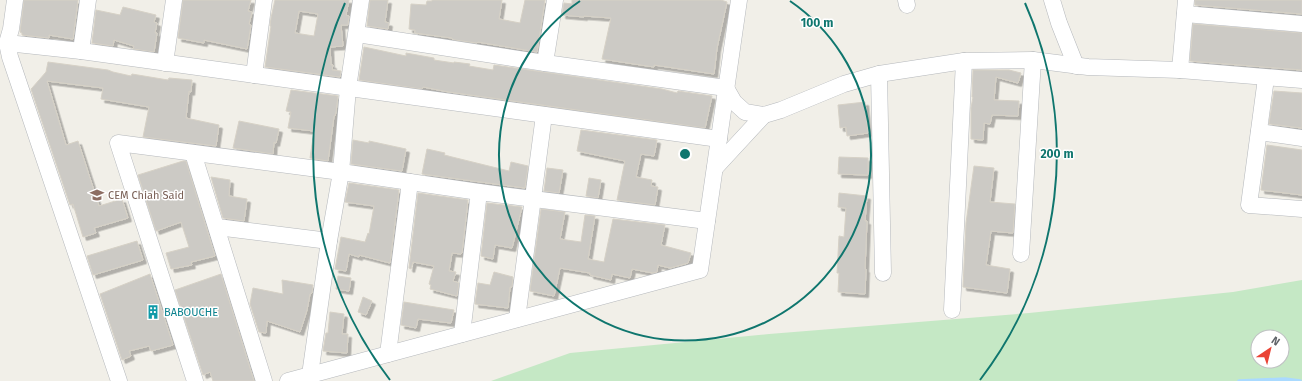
<svg xmlns="http://www.w3.org/2000/svg" width="1302" height="381" viewBox="0 0 1302 381" font-family="'Fira Sans',sans-serif">
<defs>
<filter id="shadow"><feDropShadow dx="3.5" dy="3.5" stdDeviation="0" flood-color="#0004"/></filter>
</defs>
<rect width="100%" height="100%" fill="#f1efe8"/>
<path fill="#c5e8c5" fill-rule="evenodd" d="M1302,280V381H491L570,353L769,334L1029,313L1233,292ZM1258,337H1282V361H1258Z"/>
<g fill="none" stroke-linecap="round" stroke-linejoin="round">
<path stroke="#aadaff" stroke-width="3.5" d="M1239,381L1285,379L1300,381"/>
</g>
<g fill="#cccac5" stroke="#d6d1c6" fill-rule="evenodd" filter="url(#shadow)">
<path d="M24,0H78L73,39L49,35V38L22,35V33L20,32Z"/>
<path d="M183,0H251L248,11L252,12L249,24L251,25L247,49L204,40V43L178,38Z"/>
<path d="M275,0H349L346,15L349,16L348,25H341L343,46L330,47L331,65H333L332,70L341,71L340,77L265,67L271,26H270L271,18ZM299,11L318,14L314,36L295,33Z"/>
<path d="M370,0H388L385,22L389,23L388,29L367,26Z"/>
<path d="M432,0H502L499,19L520,23L525,0H545L537,52L478,42L477,43L455,40L452,39V38L415,33V30L409,29L411,4L426,5L427,1H432Z"/>
<path d="M572,0H721L727,2L717,48L714,74L654,65V67L602,59L611,18L584,16V17L562,15L564,3L572,4Z"/>
<path d="M1195,0H1302V14L1195,5Z"/>
<path d="M123,7L156,15L154,22L157,23L155,33H157L154,52L133,49L134,46L114,40L113,46L92,43L96,10L120,15Z"/>
<path d="M1193,24L1302,33V70L1190,61Z"/>
<path d="M364,47L406,56V53L434,58V60L454,63V62L470,64L469,66L493,70L494,65L662,89L677,93L678,91L712,96L705,128L449,92L423,87L422,89L359,80Z"/>
<path d="M48,62L108,70L113,72L131,76L132,74L168,80L169,78L192,80L191,92L189,91L186,118L219,125L216,146L143,137L149,107L101,99L103,88L47,81L66,145L78,141L99,206L122,199L128,218L94,228L96,233L83,237L73,204L70,205L31,89L32,88L46,72Z"/>
<path d="M973,70H1009L1021,73L1018,83L996,77L994,100L1019,101L1018,116L992,115L990,124L984,123L983,140L971,139V108L973,97H972Z"/>
<path d="M291,90L338,96L336,112L335,116H334L328,161L310,158L314,131L288,128L291,112L286,111Z"/>
<path d="M1274,91L1302,93V128L1269,124Z"/>
<path d="M865,102L868,133L847,136L846,127L840,128L838,105Z"/>
<path d="M239,121L279,129L276,143L274,142L273,154L233,148Z"/>
<path d="M581,130L657,140L654,156L641,154L636,177L652,180L651,186L658,187L655,205L617,200L625,161L577,151Z"/>
<path d="M353,140L369,143V141L406,149L402,171L351,164Z"/>
<path d="M1267,145L1302,150V195L1261,190Z"/>
<path d="M427,149L445,153L444,155L509,171L511,162L528,166L525,188L422,174Z"/>
<path d="M839,157L868,158V175L838,174Z"/>
<path d="M183,161H186L215,256L191,262L192,265L171,269L166,253L189,247L181,222L156,231L138,175Z"/>
<path d="M974,166L994,168L990,202L1015,204L1013,233L991,231L986,265L1010,269L1007,293L963,287L966,223Z"/>
<path d="M547,168L563,170L559,193L544,191Z"/>
<path d="M211,177L230,180L229,196L247,199L244,221L223,218Z"/>
<path d="M589,178L601,180L598,198L586,196Z"/>
<path d="M349,183L399,190L390,263L359,255V257L349,254L346,271L335,269L341,237L365,242L368,233L369,234L374,206L345,202Z"/>
<path d="M418,193L468,200L462,253L461,254L452,253L449,271L456,272L453,281L459,283L457,296L430,289L431,285L429,284L434,266L413,262L411,269L409,268Z"/>
<path d="M839,193L867,196L865,221H867L865,269H866L865,294L838,292L839,273H837L839,236L844,237L846,208L838,207Z"/>
<path d="M487,203L522,207L512,248L495,245L493,259L481,256Z"/>
<path d="M541,209L565,212L560,239L581,242L585,215L595,216L588,259L604,262L613,219L665,225L661,245L691,253L688,263L670,268L658,265L657,272L653,273L632,269L630,278L612,274L611,280L590,275V273L560,268L554,296L530,291Z"/>
<path d="M137,241L143,260L93,275L87,256Z"/>
<path d="M494,272L513,277L512,287H510L508,308L475,304L478,283L490,285Z"/>
<path d="M150,274L173,345L151,351L149,346L129,351L131,356L122,360L100,294Z"/>
<path d="M221,274L254,381H213L210,372L203,375L175,290Z"/>
<path d="M338,276L351,278L349,291L336,289Z"/>
<path d="M282,280L313,285L312,293L310,294L307,310L300,332L267,321L266,333L259,332L250,304L253,288L283,294Z"/>
<path d="M363,297L372,301L366,315L358,312Z"/>
<path d="M404,302L454,310L451,323L418,319L416,328L401,325Z"/>
<path d="M330,312L344,314L342,334H348L347,353L323,351L326,333H328Z"/>
</g>
<g fill="none" stroke-linecap="round" stroke-linejoin="round">
<defs>
<g id="minor">
<path d="M15,0L11,29L7,43L10,57L119,381"/>
<path d="M906,0L907,5"/>
<path d="M1052,0L1059,23L1076,66"/>
<path d="M1185,14L1302,24"/>
<path d="M357,34L545,63L726,88L734,102L745,112L764,115L781,110L844,84L879,74L964,61L1033,60L1088,67L1180,70L1302,80"/>
<path d="M7,43L81,51L719,139"/>
<path d="M81,51L88,0"/>
<path d="M165,63L174,0"/>
<path d="M545,63L555,0"/>
<path d="M1180,70L1186,0"/>
<path d="M879,74L883,273"/>
<path d="M254,75L264,0"/>
<path d="M1266,78L1249,205L1302,209"/>
<path d="M1259,132L1302,138"/>
<path d="M193,153L264,381"/>
<path d="M715,168L764,115"/>
<path d="M217,227L329,241"/>
<path d="M1021,254L1033,60"/>
<path d="M952,310L964,61"/>
<path d="M517,319L544,115"/>
<path d="M462,334L479,192"/>
<path d="M388,354L410,182"/>
<path d="M310,375L329,241L341,172L348,88L361,0"/>
<path d="M195,381L118,143L341,172L479,192L707,221"/>
<path d="M288,381L700,270L739,0"/>
</g>
</defs>
<use href="#minor" stroke="#b5b8bc" stroke-width="17"/>
<use href="#minor" stroke="#fff" stroke-width="16"/>
</g>
<g fill="none" stroke="#0f766e" stroke-width="2">
<path d="M790 1A186 186 0 1 1 580 1"/>
<path d="M390 380A372 372 0 0 1 345 3M1025 3A372 372 0 0 1 980 380"/>
</g>
<defs>
<symbol id="school-bare" viewBox="-9 -9 18 18"><path d="M0-5L7-2L0 1L-7-2ZM-4 1L0 2.5L4 1V4Q0 6-4 4Z" fill="#8d6e63" stroke="#fff" stroke-width="2.5" paint-order="stroke"/></symbol>
<symbol id="building-bare" viewBox="-9 -9 18 18"><path d="M-4-6H4V6H1V3H-1V6H-4ZM-2.5-4.3h1.7v1.8h-1.7ZM.8-4.3h1.7v1.8H.8ZM-2.5-1h1.7V.8h-1.7ZM.8-1h1.7V.8H.8Z" fill="#0f9aa8" stroke="#fff" stroke-width="2.5" paint-order="stroke"/></symbol>
</defs>
<g fill-rule="evenodd">
<use href="#school-bare" x="87" y="185" width="20" height="20"/>
<use href="#building-bare" x="143" y="302" width="20" height="20"/>
</g>
<g text-anchor="middle" stroke-width="3" stroke-linejoin="round" paint-order="stroke">
<g font-size="11" fill="#785e54" stroke="#fff" text-anchor="start">
<text x="108" y="199">CEM Chiah Said</text>
</g>
<g font-size="11" fill="#0d838f" stroke="#fff" text-anchor="start">
<text x="164" y="316">BABOUCHE</text>
</g>
</g>
<circle cx="685" cy="154" r="6" fill="#0f766e" stroke="#fff" stroke-width="2"/>
<g font-size="12" text-anchor="middle" font-weight="bold" fill="#0f766e" stroke="#fff" stroke-width="3" stroke-linejoin="round" paint-order="stroke">
<text x="817" y="27">100 m</text>
<text x="1057" y="158">200 m</text>
</g>
<g transform="translate(1270 349) rotate(35)"><circle r="19" fill="#ffffff" stroke="#bfc1c3"/>
<path d="M0-3L7 15L0 10L-7 15Z" fill="#ea4335"/>
<text y="-6" font-size="11" font-weight="bold" text-anchor="middle" fill="#5f6368">N</text>
</g>
</svg>
